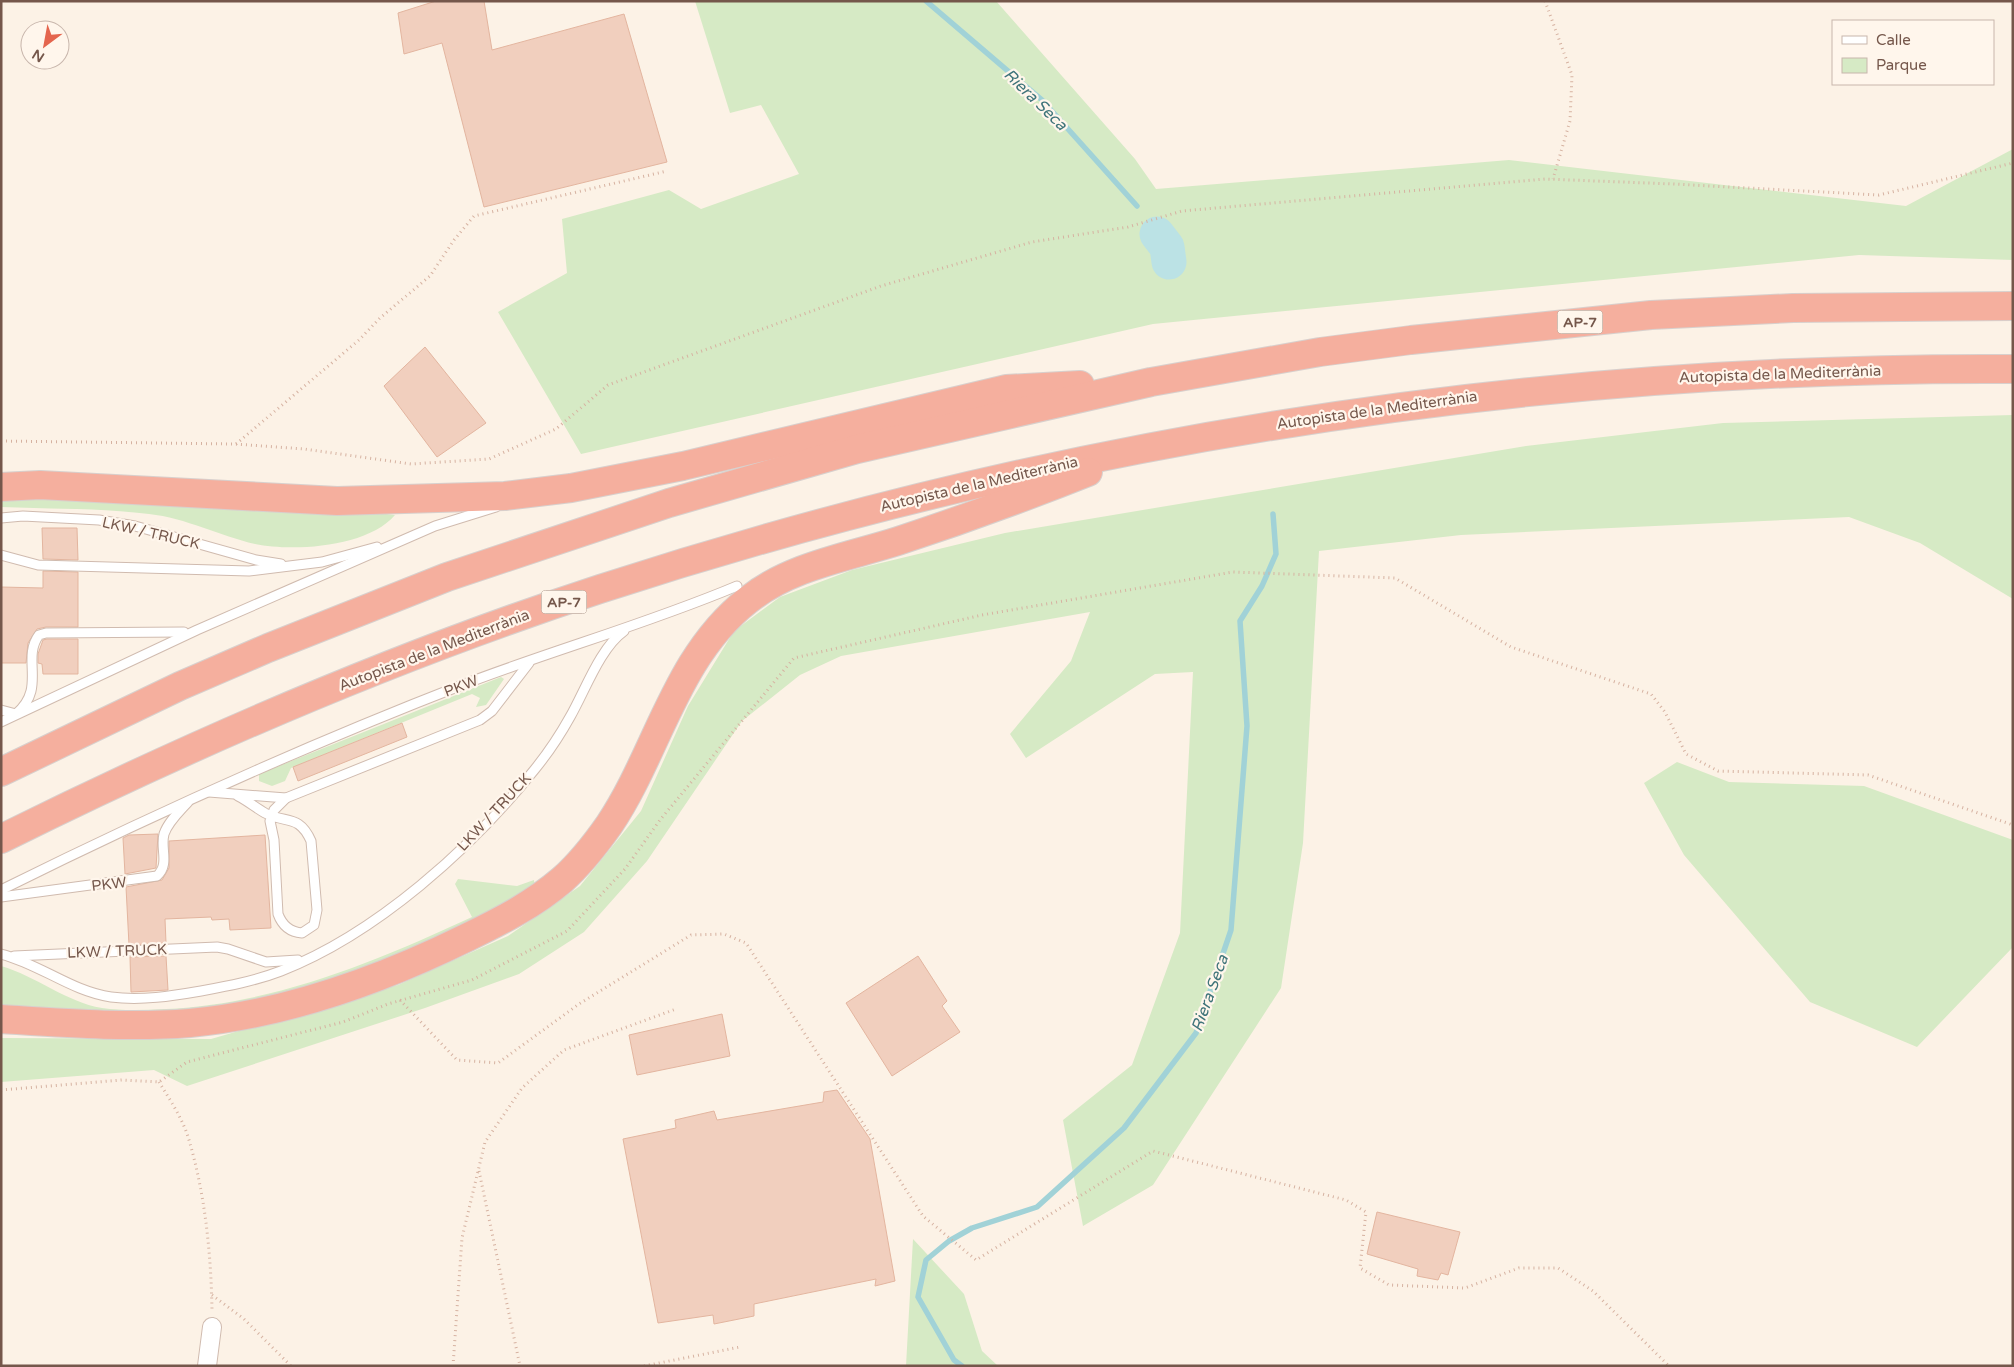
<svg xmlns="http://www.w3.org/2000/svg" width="2014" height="1367" viewBox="0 0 2014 1367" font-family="'Varela Round',sans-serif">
<rect width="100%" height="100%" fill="#fcf2e6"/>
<g fill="#d6eac5">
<path d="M695,1H996L1135,159L1156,189L1509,160L1906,206L2013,149V260L1859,255L1153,324L581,454L498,312L567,273L562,219L669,190L701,209L799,174L761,105L730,113Z"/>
<path d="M2013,415V599L1920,543L1849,517L1461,535L1319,551L1303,843L1281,988L1153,1185L1083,1226L1063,1120L1132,1065L1180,933L1193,672L1155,674L1026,758L1010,734L1071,661L1090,612L841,656L800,675L742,721L647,861L584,932L519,974L425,1008L187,1086L154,1070L1,1082V1038L211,1039L398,985L508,936L580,886L641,811L688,706L734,631L780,597L852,570L1005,533L1526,446L1723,423Z"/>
<path d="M1,497L332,508L395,515C368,547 294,552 255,544C220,536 186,518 149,514C100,508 50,509 1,507Z"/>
<path d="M501,677L504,679L486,705L476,707L480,698L472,694L291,768L285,781L272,786L259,781V774Z"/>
<path d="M1677,762L1729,782L1864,786L2013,840V947L1917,1047L1810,1002L1684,855L1644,783Z"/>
<path d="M458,879L517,886L534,880L535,890L385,962L279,998L146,1015L1,1008V966C36,976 66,1002 102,1008C123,1011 145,1010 166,1009C274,1004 375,962 472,917L455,884Z"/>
<path d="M913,1239L964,1294L982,1351L998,1366H906Z"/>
</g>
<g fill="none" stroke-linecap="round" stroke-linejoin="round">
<g stroke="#a1d2d7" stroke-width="5.5">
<path d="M926,1L1042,100L1137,206"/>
<path d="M962,1366L954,1360L918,1297L926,1260L949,1241L972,1228L1037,1207L1124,1128L1196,1033L1231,930L1247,726L1240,621L1262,586L1276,554L1273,514"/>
</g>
<path stroke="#bbe2e5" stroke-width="35" d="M1157,234L1167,247L1169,262"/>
</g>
<g fill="#f1cfbe" stroke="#e3b59f">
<path d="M436,1H484L492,50L624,14L667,162L484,207L442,43L404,54L398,13Z"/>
<path d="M425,347L486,423L437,457L384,386Z"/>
<path d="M42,528H77L78,560L43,559Z"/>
<path d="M43,571L78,572V627H46L37,629L28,643L26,663H1V587L43,588Z"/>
<path d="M47,639H78V674H43L42,664L38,663V654L43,640Z"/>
<path d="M402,723L407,737L298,781L293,767Z"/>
<path d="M158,834L156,868L125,874L123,838L129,835Z"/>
<path d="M265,835L271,928L230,930L229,919L212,920L211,917L165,919L166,943L129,945L126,887L162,880L169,868V841Z"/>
<path d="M166,956L168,990L131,992L130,957Z"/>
<path d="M918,956L947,1001L942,1006L960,1032L892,1076L846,1003Z"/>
<path d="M722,1014L730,1056L637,1075L629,1035Z"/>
<path d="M837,1090L870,1139L895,1281L875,1286L876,1279L754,1304V1316L714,1324L713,1315L658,1323L623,1139L676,1128L675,1120L714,1111L717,1120L823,1102L824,1092Z"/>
<path d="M1377,1212L1460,1232L1448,1275L1441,1273L1438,1280L1417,1276L1418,1269L1367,1254Z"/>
</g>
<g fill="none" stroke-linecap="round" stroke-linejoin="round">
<defs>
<g id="service">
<path d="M1,518L23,516L99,520L135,526L256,560L281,564"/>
<path d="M1,555L38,565L249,571L322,562L377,547"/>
<path d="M1,710L16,714C47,688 21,659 39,635L46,633L184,632"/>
<path d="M1,722L197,630L435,526L496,507"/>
<path d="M209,792L286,798L480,720L492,711L529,663"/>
<path d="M238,796C248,801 256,808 265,813C286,824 299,814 311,841L317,910L314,925L302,933C290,932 282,925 278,914L274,840L270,821L274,810L286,798"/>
<path d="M1,890C152,815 305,746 462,685C553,650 647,624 737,586"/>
<path d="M1,897L157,876C170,864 160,849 164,834C168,822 179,812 188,802"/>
<path d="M1,954C40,964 71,991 111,997C141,1001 172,996 201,991C228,986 255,981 281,971C376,934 472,848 535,769C548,753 560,735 570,717C585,691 600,648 624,631"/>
<path d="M14,956L217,947L228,949L266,962L298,960"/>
</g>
<path id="minor" d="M207,1366L212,1327"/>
<g id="motorway">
<path d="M1,487L40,485L337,501L505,496L571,488L683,466L1006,389L1080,385"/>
<path d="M1,772L180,686L268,648L447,577L669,503L857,449L1151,382L1320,352L1411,340L1651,315L1793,308L2013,306"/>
<path d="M1,839C194,743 395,656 600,589C1061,439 1528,366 2013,369"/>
<path d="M1,1019C64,1023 128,1028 190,1023C287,1014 381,980 468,937C501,921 534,904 562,880C580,864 595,845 609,825C658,752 675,657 748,600C790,566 848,557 898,541C962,520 1025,497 1088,472"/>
</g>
</defs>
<use href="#service" stroke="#d0bbaf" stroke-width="11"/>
<use href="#minor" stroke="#d0bbaf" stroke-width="20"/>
<use href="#motorway" stroke="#d8d0cd" stroke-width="30"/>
<g stroke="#d6b2a1" stroke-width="3" stroke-dasharray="1 4" stroke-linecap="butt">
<path d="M1545,1L1572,75L1570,121L1553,179"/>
<path d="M1,441L235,444L304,449L411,464L489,459L556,429L608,385L881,286L1032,242L1128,227L1182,211L1545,179L1673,184L1879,195L2013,163"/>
<path d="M236,444L359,340L380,318L430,276L454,240L474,216L667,171"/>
<path d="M400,1000L457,1060L498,1063L579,1004L691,935L724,934L746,943L923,1216L976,1260L1153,1151L1346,1200L1366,1212L1360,1268L1389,1285L1465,1288L1519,1268H1558L1593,1291L1669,1366"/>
<path d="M159,1082C170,1100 183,1119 189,1140C205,1194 211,1253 212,1310"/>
<path d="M1,1090L122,1080L159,1082L187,1062L343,1022L388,1004L472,980L567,931L625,869L660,820L794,658L982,615L1233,572L1395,578L1511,647L1651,694L1665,712L1686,754L1718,771L1868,775L2013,825"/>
<path d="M479,1171L520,1366"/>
<path d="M212,1295L244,1319L291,1366"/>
<path d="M453,1366L462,1238L485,1142L522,1088L564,1050L676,1009"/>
<path d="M644,1366L740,1347"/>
</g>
<use href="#service" stroke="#fff" stroke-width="9"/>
<use href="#minor" stroke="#fff" stroke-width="18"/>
<use href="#motorway" stroke="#f5af9e" stroke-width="28"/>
</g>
<g text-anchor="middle" stroke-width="4.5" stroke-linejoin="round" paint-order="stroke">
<g fill="#fff6ec" stroke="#9e877b" stroke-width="1">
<rect x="1557.5" y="310.5" width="45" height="23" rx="4"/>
<rect x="541.5" y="590.5" width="45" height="23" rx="4"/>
</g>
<g font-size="14" font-weight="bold" fill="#75574b">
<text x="1580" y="327">AP-7</text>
<text x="564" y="607">AP-7</text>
</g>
<g font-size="15" fill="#75574b" stroke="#fff6ec">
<text transform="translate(1780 374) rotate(-2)" y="5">Autopista de la Mediterrània</text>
<text transform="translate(1377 410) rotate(-8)" y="5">Autopista de la Mediterrània</text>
<text transform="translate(979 484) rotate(-13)" y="5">Autopista de la Mediterrània</text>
<text transform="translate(151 533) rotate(13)" y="5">LKW / TRUCK</text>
<text transform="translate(434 650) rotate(-21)" y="5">Autopista de la Mediterrània</text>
<text transform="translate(461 686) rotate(-21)" y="5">PKW</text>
<text transform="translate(494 812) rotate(-47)" y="5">LKW / TRUCK</text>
<text transform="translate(109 884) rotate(-7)" y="5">PKW</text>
<text transform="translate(117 951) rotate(-2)" y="5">LKW / TRUCK</text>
</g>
<g font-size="16" font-style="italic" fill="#3f747a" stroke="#fff6ec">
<text transform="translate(1036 99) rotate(44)" y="6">Riera Seca</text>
<text transform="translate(1209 993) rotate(-70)" y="6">Riera Seca</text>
</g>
</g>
<rect width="2014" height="1367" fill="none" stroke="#75574b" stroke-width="5"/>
<rect x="1832" y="20" width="162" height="65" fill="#fff6ec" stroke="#c8b6ac"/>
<rect x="1842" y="36" width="25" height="8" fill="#ffffff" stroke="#c8b6ac"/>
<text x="1876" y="45" font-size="15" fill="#75574b">Calle</text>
<rect x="1842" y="58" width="25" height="15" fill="#d6eac5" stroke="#c8b6ac"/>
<text x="1876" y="70" font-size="15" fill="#75574b">Parque</text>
<g transform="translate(45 45) rotate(212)"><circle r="24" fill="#fff6ec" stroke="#c8b6ac"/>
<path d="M0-4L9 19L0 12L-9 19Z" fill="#e4654e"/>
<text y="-8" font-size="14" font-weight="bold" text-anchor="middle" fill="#75574b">N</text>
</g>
</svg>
